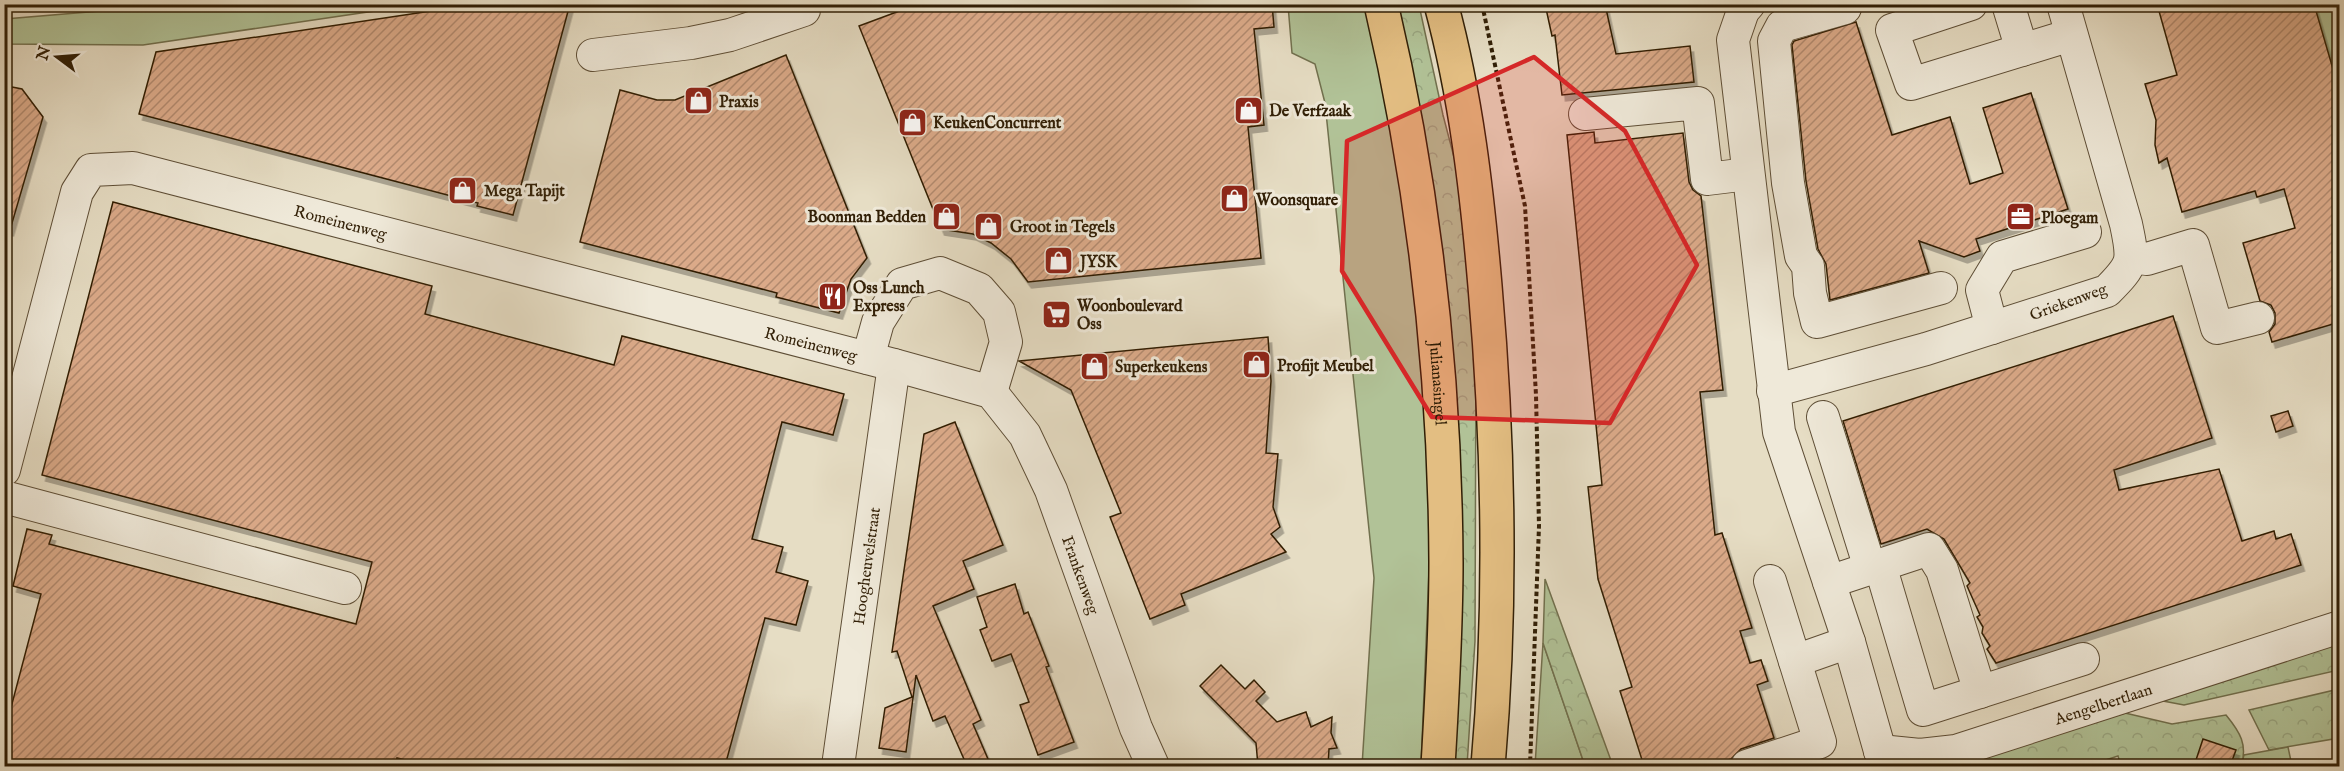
<svg xmlns="http://www.w3.org/2000/svg" width="2344" height="771" viewBox="0 0 2344 771" font-family="'IM FELL English',serif">
<defs>
<pattern id="forest-crowns" width="20" height="18" patternUnits="userSpaceOnUse" patternTransform="scale(1.5)"><rect width="20" height="18" fill="#b1c297"/><path d="M2 6a3 3 0 1 1 6 0M12 15a3 3 0 1 1 6 0" fill="none" stroke="#99a681"/></pattern>
<pattern id="building-hatch" width="6" height="6" patternUnits="userSpaceOnUse" patternTransform="scale(1.5)"><rect width="6" height="6" fill="#dbaa89"/><path d="M-1 1l2-2M0 6l6-6M5 7l2-2" fill="none" stroke="#b28a6e"/></pattern>
<filter id="shadow"><feDropShadow dx="3.5" dy="6" stdDeviation="0" flood-color="#0004"/></filter>
</defs>
<rect width="100%" height="100%" fill="#e6ddc4"/>
<filter id="stains"><feTurbulence type="fractalNoise" baseFrequency=".00333" numOctaves="4"/><feColorMatrix values="0 0 0 0 .2 0 0 0 0 .09 0 0 0 0 .02 0 0 0 .5 -.17"/></filter>
<radialGradient id="worn" r=".72"><stop offset=".6" stop-color="#630" stop-opacity="0"/><stop offset="1" stop-color="#630" stop-opacity=".3"/></radialGradient>
<g fill="#b1c297" stroke="#71704e" stroke-width="1.5">
<path d="M184,4H415V5L143,45L5,44V19Z"/>
<path d="M1288,5H1369L1414,249L1431,521L1421,766H1362L1374,578L1325,103L1315,64L1292,53Z"/>
<path d="M2309,5H2339V112Z"/>
<path d="M1543,643L1585,766H1535Z"/>
<path d="M2288,747L2292,766H2241L2244,755Z"/>
</g>
<g fill="url(#forest-crowns)" stroke="#71704e" stroke-width="1.5">
<path d="M1396,5H1419L1443,115L1467,207L1476,350L1475,641L1467,766H1450Z"/>
<path d="M1545,579L1613,766H1585L1543,643Z"/>
<path d="M2339,643V670L2184,705L2163,701Z"/>
<path d="M2339,689V738L2269,750L2249,710Z"/>
<path d="M2125,713L2172,724L2226,715C2240,732 2248,745 2241,766H2121L2118,756L2087,766H1954Z"/>
</g>
<g fill="url(#building-hatch)" stroke="#311f06" stroke-width="1.5" filter="url(#shadow)">
<path d="M478,4H570L513,215L477,206L478,203L139,114L156,52Z"/>
<path d="M945,4H1272L1274,27L1254,29L1264,125L1248,127L1261,258L1028,282L1011,259L991,243L973,234L941,229L859,26L902,10Z"/>
<path d="M1545,4H1605L1616,54L1690,46L1694,82L1562,95L1555,35L1552,36Z"/>
<path d="M2157,4H2314L2340,93V322L2272,342L2269,332L2275,324V313L2271,305L2260,301L2243,243L2295,228L2284,189L2257,197L2255,191L2182,212L2167,158L2159,163L2155,145L2156,120L2145,84L2177,75Z"/>
<path d="M1856,22L1892,135L1950,117L1970,184L2003,173L1983,108L2031,93L2068,209L1976,239L1980,251L1964,257L1919,241L1929,273L1830,300L1826,264L1818,249L1806,181L1792,45L1794,41Z"/>
<path d="M786,55L867,258L851,279L839,313L776,297L777,293L580,242L620,90L657,100H675Z"/>
<path d="M12,87L22,89L43,117L10,230L4,229V99H7V93H10Z"/>
<path d="M1594,132L1595,143L1683,133L1689,182L1693,190L1701,196L1723,390L1700,392L1715,535L1722,533L1752,628L1740,631L1750,663L1761,660L1768,681L1757,685L1774,738L1741,749L1731,759L1708,766H1644L1620,691L1632,687L1598,579L1588,487L1602,485L1567,135Z"/>
<path d="M113,202L432,286L425,314L614,365L622,336L844,394L833,435L782,422L752,539L783,547L776,572L808,581L796,625L765,618L725,766H429L397,758L395,766H4V734L41,594L13,586L27,529L52,535L49,544L356,624L372,562L42,475Z"/>
<path d="M2173,316L2212,438L2114,470L2119,490L2219,469L2242,541L2274,531L2276,539L2291,534L2301,565L1996,663L1987,649L1990,646L1982,633L1983,627L1977,617L1980,615L1967,586L1970,583L1944,539L1927,529L1881,544L1843,421Z"/>
<path d="M1268,337L1271,381L1266,453L1278,454L1273,507L1280,527L1271,534L1286,552L1181,594L1185,605L1150,619L1110,517L1121,513L1071,390L1019,361Z"/>
<path d="M2288,411L2293,426L2276,432L2271,416Z"/>
<path d="M955,422L1003,545L963,561L974,589L933,606L981,720L973,724L991,766H967L945,716L933,721L916,675L906,752L879,748L885,708L912,697L897,651L892,652L924,434Z"/>
<path d="M1015,584L1024,614L1028,612L1049,666L1046,667L1074,742L1038,755L1020,705L1029,702L1011,654L992,661L980,630L987,627L977,597Z"/>
<path d="M1221,665L1245,689L1254,680L1265,692L1256,701L1277,722L1306,712L1311,727L1332,717L1331,733L1337,748L1329,749L1328,766H1258L1256,743L1200,686Z"/>
<path d="M2203,739L2236,750L2230,766H2194Z"/>
</g>
<g fill="none" stroke-linecap="round" stroke-linejoin="round">
<defs>
<g id="minor">
<path d="M1749,4L1743,11L1733,40L1779,432L1849,642L1880,751"/>
<path d="M1971,4L1892,30L1911,84L2071,35"/>
<path d="M2008,4L2022,50"/>
<path d="M1845,8L1782,26L1774,41L1788,183L1801,256L1808,266L1810,293L1817,322L1941,288"/>
<path d="M593,55L691,43L730,35L804,10"/>
<path d="M1585,114L1698,103L1707,179L1748,174"/>
<path d="M2131,257L2147,259L2193,245L2217,328L2258,318"/>
<path d="M1992,328L1982,290L2002,257L2085,232"/>
<path d="M868,358L878,322L902,284L940,273L979,289L999,312L1006,342L991,392"/>
<path d="M1773,391L1926,349L2107,291C2134,264 2134,261 2126,224L2063,4"/>
<path d="M1823,417L1870,568"/>
<path id="s1" d="M4,470L77,192L91,170L133,168L894,365L991,392L1025,435L1051,490L1136,728L1153,766"/>
<path d="M4,497L345,588"/>
<path d="M1880,565L1923,710L2083,659"/>
<path d="M1829,582L1929,549L1942,570L1980,692"/>
<path d="M1795,661L1849,642"/>
<path id="s2" d="M1880,751L1920,755L1956,751L2340,627"/>
<path id="s3" d="M838,766L894,365"/>
<path d="M1747,766L1820,742L1770,581"/>
</g>
<g id="major">
<path id="s4" d="M1381,4C1424,187 1445,375 1446,562C1446,630 1442,699 1438,766"/>
<path d="M1441,4C1466,96 1477,192 1485,286C1499,447 1502,606 1488,766"/>
</g>
</defs>
<use href="#minor" stroke="#5e4e36" stroke-width="34"/>
<use href="#major" stroke="#311f06" stroke-width="36"/>
<path stroke="#311f06" stroke-width="4" stroke-dasharray="4.5 3" stroke-linecap="butt" d="M1482,4L1525,206L1536,395L1539,526L1530,766"/>
<use href="#minor" stroke="#efe9d9" stroke-width="32"/>
<use href="#major" stroke="#e3be82" stroke-width="33"/>
</g>
<path fill="#d62828" fill-opacity="0.2" stroke="#d62828" stroke-width="4.5" stroke-linejoin="round" d="M1534,57L1625,131L1697,265L1610,423L1432,417L1342,271L1347,141Z"/>
<defs>
<symbol id="shop-square" viewBox="-11 -11 22 22"><rect x="-9" y="-9" width="18" height="18" rx="4" fill="#8f2418" stroke="#efe9d9"/><path d="M-5-2.5h2.3a2.7 3.5 0 0 1 5.4 0H5L5.5 6h-11ZM-1.5-2.5h3a1.5 2.3 0 0 0-3 0Z" fill="#fff"/></symbol>
<symbol id="office-square" viewBox="-11 -11 22 22"><rect x="-9" y="-9" width="18" height="18" rx="4" fill="#8f2418" stroke="#efe9d9"/><path d="M-6-3h4V-5.5h4V-3h4V5H-6ZM-1-4.5V-3h2v-1.5ZM-6 0V1H6V0Z" fill="#fff"/></symbol>
<symbol id="restaurant-square" viewBox="-11 -11 22 22"><rect x="-9" y="-9" width="18" height="18" rx="4" fill="#8f2418" stroke="#efe9d9"/><path d="M-5-6h1v4h1v-4h1v4h1v-4h1v5L-1.5 .5V6h-2V.5L-5-1ZM5-6V6H3V1.5H1.5Q1.5-4 5-6Z" fill="#fff"/></symbol>
<symbol id="supermarket-square" viewBox="-11 -11 22 22"><rect x="-9" y="-9" width="18" height="18" rx="4" fill="#8f2418" stroke="#efe9d9"/><path d="M-6-5.5h2.5l.6 2H6L4.5 2H-2.5L-4.4-4H-6ZM-1.5 3.2a1.3 1.3 0 1 0 .1 0ZM3 3.2a1.3 1.3 0 1 0 .1 0Z" fill="#fff"/></symbol>
</defs>
<g fill-rule="evenodd">
<use href="#shop-square" x="682" y="84" width="33" height="33"/>
<use href="#shop-square" x="1232" y="94" width="33" height="33"/>
<use href="#shop-square" x="896" y="106" width="33" height="33"/>
<use href="#shop-square" x="446" y="174" width="33" height="33"/>
<use href="#shop-square" x="1218" y="182" width="33" height="33"/>
<use href="#shop-square" x="930" y="200" width="33" height="33"/>
<use href="#office-square" x="2004" y="200" width="33" height="33"/>
<use href="#shop-square" x="972" y="210" width="33" height="33"/>
<use href="#shop-square" x="1042" y="244" width="33" height="33"/>
<use href="#restaurant-square" x="816" y="280" width="33" height="33"/>
<use href="#supermarket-square" x="1040" y="298" width="33" height="33"/>
<use href="#shop-square" x="1240" y="348" width="33" height="33"/>
<use href="#shop-square" x="1078" y="350" width="33" height="33"/>
</g>
<g text-anchor="middle" stroke-width="6" stroke-linejoin="round" paint-order="stroke">
<g font-size="16" font-weight="bold" fill="#311f06" stroke="#efe9d9" text-anchor="start">
<text x="719" y="107">Praxis</text>
<text x="1269" y="116">De Verfzaak</text>
<text x="933" y="128">KeukenConcurrent</text>
<text x="484" y="196">Mega Tapijt</text>
<text x="1256" y="205">Woonsquare</text>
<text x="926" y="222" text-anchor="end">Boonman Bedden</text>
<text x="2041" y="223">Ploegam</text>
<text x="1010" y="232">Groot in Tegels</text>
<text x="1080" y="267">JYSK</text>
<text x="853" y="293">Oss Lunch<tspan x="853" dy="18">Express</tspan></text>
<text x="1077" y="311">Woonboulevard<tspan x="1077" dy="18">Oss</tspan></text>
<text x="1277" y="371">Profijt Meubel</text>
<text x="1115" y="372">Superkeukens</text>
</g>
<g font-size="16" fill="#311f06" stroke="#efe9d9">
<text dy="6" stroke="none"><textPath href="#s1" startOffset="570">Romeinenweg</textPath></text>
<text transform="translate(2068 301) rotate(-20)" y="6">Griekenweg</text>
<text dy="6" stroke="none"><textPath href="#s1" startOffset="1056">Romeinenweg</textPath></text>
<text dy="6" stroke="none"><textPath href="#s4" startOffset="384">Julianasingel</textPath></text>
<text dy="6" stroke="none"><textPath href="#s3" startOffset="202">Hoogheuvelstraat</textPath></text>
<text dy="6" stroke="none"><textPath href="#s1" startOffset="1448">Frankenweg</textPath></text>
<text dy="6" stroke="none"><textPath href="#s2" startOffset="231">Aengelbertlaan</textPath></text>
</g>
</g>
<rect width="2344" height="771" fill="none" stroke="#e6ddc4" stroke-width="24"/>
<rect x="6" y="6" width="2332" height="759" fill="none" stroke="#311f06" stroke-width="3"/>
<rect x="12" y="12" width="2320" height="747" fill="none" stroke="#311f06" stroke-width="1.5"/>
<g transform="translate(57 57) rotate(286)" stroke="#efe9d9" stroke-width="4.5" paint-order="stroke">
<path d="M0-4.5L10 22L0 15L-10 22Z" fill="#311f06"/>
<text y="-9" font-size="16" font-weight="bold" text-anchor="middle" fill="#311f06">N</text>
</g>
<rect width="100%" height="100%" filter="url(#stains)"/>
<rect width="100%" height="100%" fill="url(#worn)"/>
</svg>
